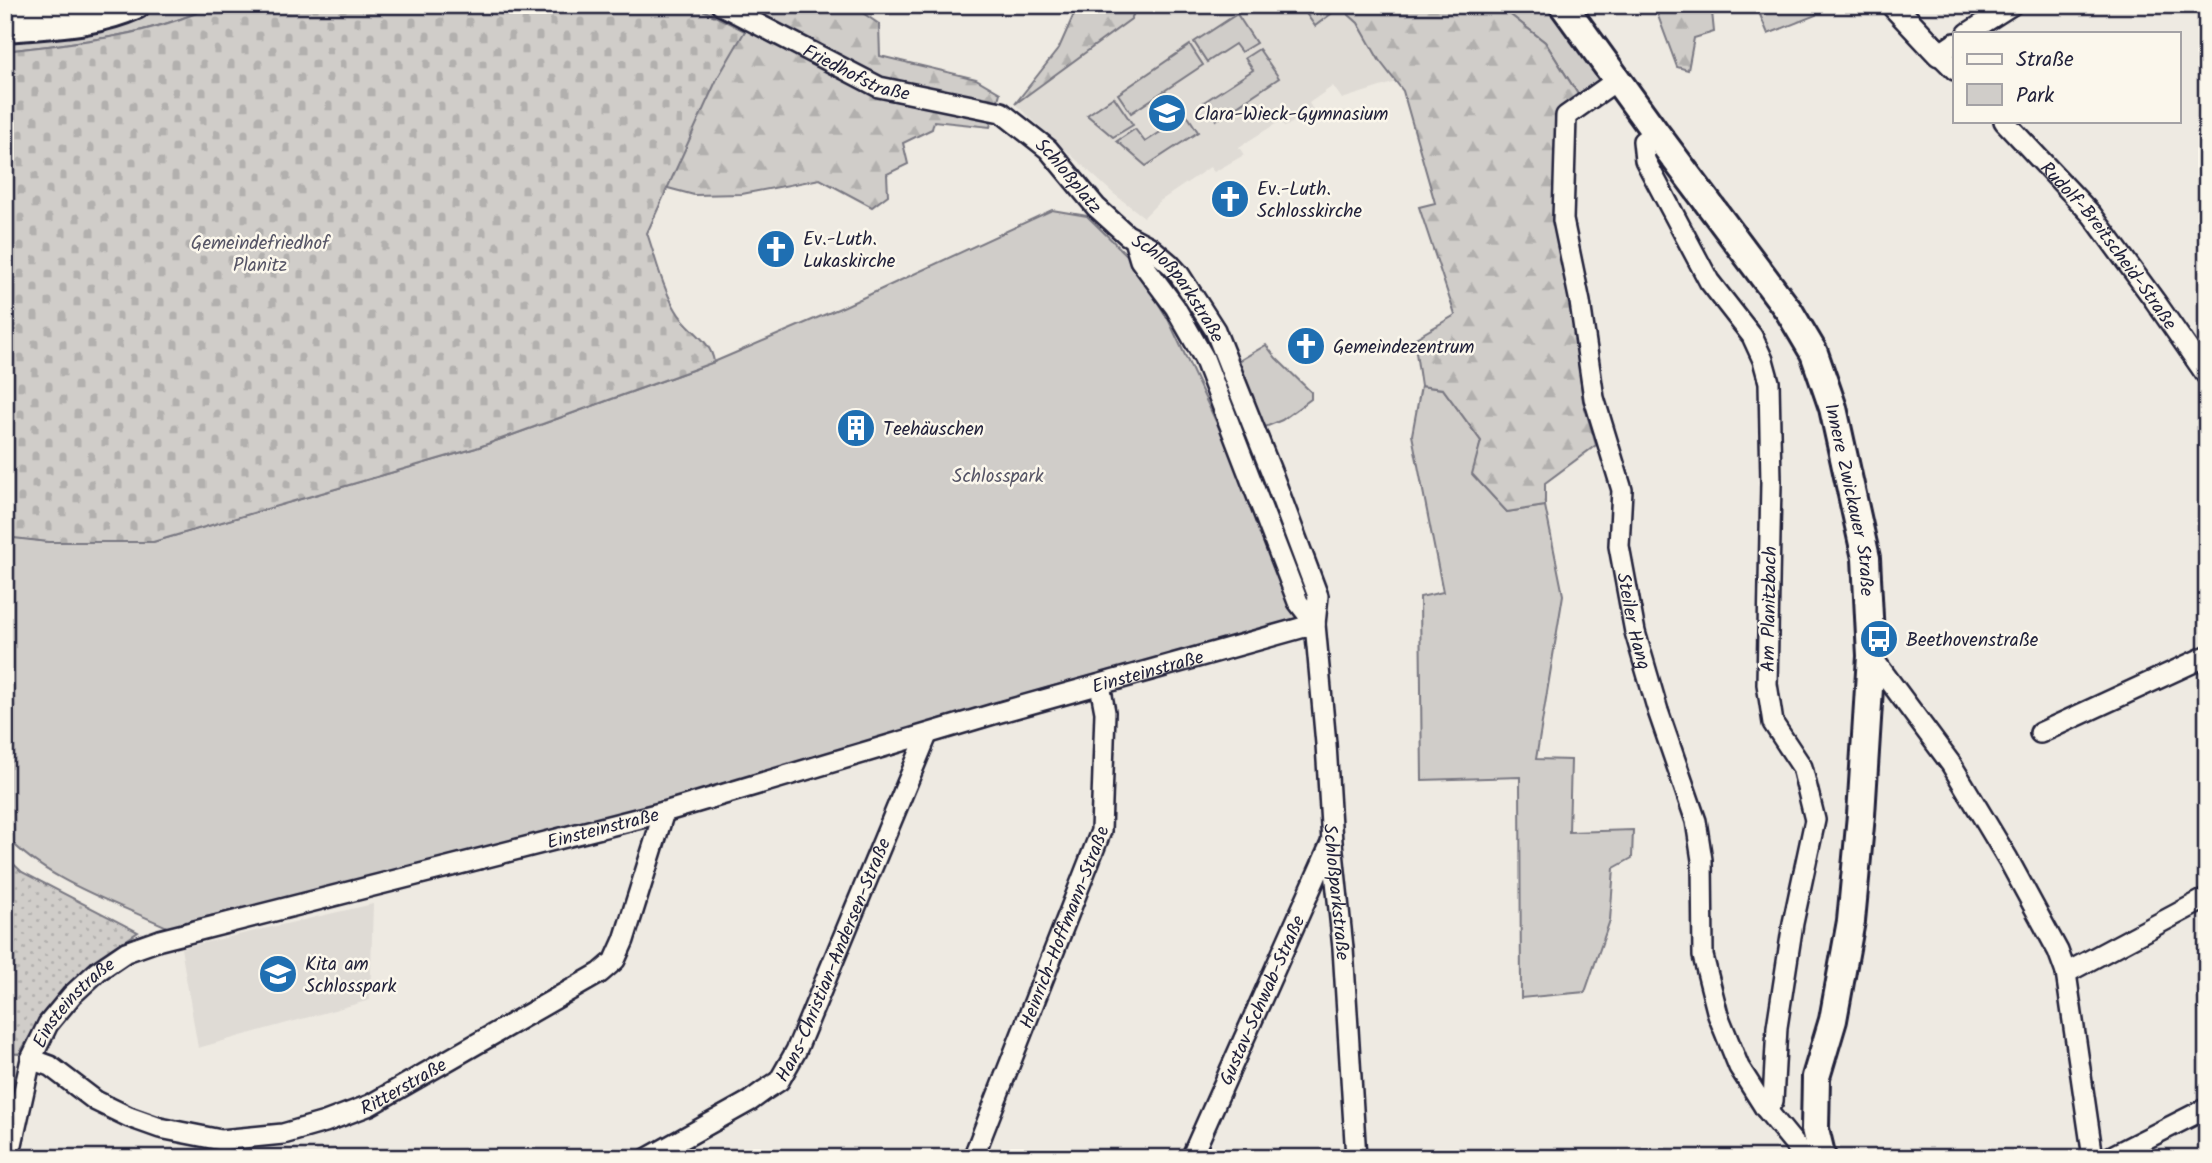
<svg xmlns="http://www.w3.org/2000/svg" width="2212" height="1163" viewBox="0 0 2212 1163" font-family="Kalam,sans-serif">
<defs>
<pattern id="forest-firs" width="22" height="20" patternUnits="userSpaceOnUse" patternTransform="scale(1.75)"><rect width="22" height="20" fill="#d0cdc9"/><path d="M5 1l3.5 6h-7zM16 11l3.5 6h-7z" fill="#b2b0ae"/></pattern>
<pattern id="cemetery-stones" width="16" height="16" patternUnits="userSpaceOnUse" patternTransform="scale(1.75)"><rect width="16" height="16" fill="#d0cdc9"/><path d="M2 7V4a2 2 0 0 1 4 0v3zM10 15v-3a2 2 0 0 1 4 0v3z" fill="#b2b0ae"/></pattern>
<pattern id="garden-dots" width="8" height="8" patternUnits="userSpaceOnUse" patternTransform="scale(1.75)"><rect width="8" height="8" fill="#d0cdc9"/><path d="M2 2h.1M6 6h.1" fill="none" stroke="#b2b0ae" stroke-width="1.8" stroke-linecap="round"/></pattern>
</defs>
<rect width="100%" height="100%" fill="#eeeae2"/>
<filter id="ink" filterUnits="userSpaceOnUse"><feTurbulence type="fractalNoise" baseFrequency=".0143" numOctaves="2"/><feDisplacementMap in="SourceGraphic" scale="14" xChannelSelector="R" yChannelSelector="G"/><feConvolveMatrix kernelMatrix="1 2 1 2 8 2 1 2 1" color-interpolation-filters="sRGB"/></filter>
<g filter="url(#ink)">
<g fill="#dfdbd5">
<path d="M1138,5H1338L1358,23L1379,60L1396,82L1342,99L1333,86L1309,103L1313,110L1285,127L1280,121L1239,147L1244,155L1214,172L1210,167L1160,201L1144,217L1114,194L1015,104L1131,19Z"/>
<path d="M373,904L370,1000L198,1048L181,948Z"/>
</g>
<g fill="#d0cdc9" stroke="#797882" stroke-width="2">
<path d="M5,5H215C149,36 77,43 5,51Z"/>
<path d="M1300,5H1337L1340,7L1315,26Z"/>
<path d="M1498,5H1552L1603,82L1579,96L1545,42Z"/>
<path d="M1237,14L1256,43L1241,52L1235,44L1207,62L1194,42Z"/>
<path d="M1190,45L1203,65L1131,113L1118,94Z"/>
<path d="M1259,49L1279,78L1216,120L1204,102L1253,70L1245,58Z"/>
<path d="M1114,97L1133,125L1113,137L1087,115Z"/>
<path d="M1187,115L1198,132L1146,166L1117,141L1135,129L1145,142Z"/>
<path d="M1052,210L1087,216L1130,258L1142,276L1169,321L1250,494L1299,620L1057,685L666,802L359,881L193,920L169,928C114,902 46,881 5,835V553L13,537L49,542H153L476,448L714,362L845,306Z"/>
<path d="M1266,345L1276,358L1311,392V399L1282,420L1263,428L1234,364Z"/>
<path d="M1421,386L1443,389L1481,441L1473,475L1507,512L1545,506L1563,595L1536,759L1571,760L1569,832L1633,830L1632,858L1614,868L1610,920L1585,992L1521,998L1520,777L1422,780L1420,597L1443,592L1412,435Z"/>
</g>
<g fill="url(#forest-firs)" stroke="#797882" stroke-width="2">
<path d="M281,5H710L749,24L764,5H851L879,24L880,56L976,79L1000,93L990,127L934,121L932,129L903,143L908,164L887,174L888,195L872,207L820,179L742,194L694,195L668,188L653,177Z"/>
<path d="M1078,5H1138L1131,19L1015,104L1059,48Z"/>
<path d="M1338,5H1498L1545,42L1579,96L1560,107L1559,124L1562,217L1583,401L1596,445L1545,483V506L1507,512L1472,474L1481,441L1443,389L1421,386L1414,339L1455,315L1419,207L1435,203L1403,91L1379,60L1358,23Z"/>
<path d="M1654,5H1716L1712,12L1714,32L1694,38L1688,70L1677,67Z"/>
<path d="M1756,5H1813L1816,15L1768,34Z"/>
</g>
<path fill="url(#cemetery-stones)" stroke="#797882" stroke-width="2" d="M215,5H693L745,31L717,79L647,233C656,259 662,287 676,310C686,329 711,339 714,362L476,448L153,542H49L5,537V51C77,43 149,36 215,5Z"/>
<path fill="url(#garden-dots)" stroke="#797882" stroke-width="2" d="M5,856L22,872L138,932L96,961L46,1010L19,1054L5,1053Z"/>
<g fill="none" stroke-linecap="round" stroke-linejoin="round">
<defs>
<g id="minor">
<path id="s1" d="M721,5L879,87L1001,112L1048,149L1096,207L1127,235L1150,247L1170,264L1179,274L1215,330L1273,476L1318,596L1315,624L1326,744L1332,842L1343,948L1356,1158"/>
<path d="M1968,33L2012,5"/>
<path d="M1955,43L1939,54L1955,70"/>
<path id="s2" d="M1617,80L1566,116L1563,220L1580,302L1594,398L1622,490L1619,546L1635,632L1658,711L1696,821L1702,860L1703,956L1718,1015L1739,1067L1765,1108L1806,1158"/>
<path id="s3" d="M2004,121L2092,215L2155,301L2207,376"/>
<path d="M1655,132L1643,141L1645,160L1709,281L1752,336L1763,360L1769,382L1771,482L1767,684L1773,723L1802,767L1815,820L1793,923L1777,1027L1773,1101L1765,1108"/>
<path d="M1134,240L1140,260L1175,307L1204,358L1298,602L1315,624"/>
<path d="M1871,656L1951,764L2008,859L2058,951L2066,973L2093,1158"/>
<path d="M2040,733L2207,656"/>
<path d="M2066,973L2201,901"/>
<path id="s4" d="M31,1059L50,1066L96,1101L129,1117L160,1128L221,1140L283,1134L325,1122L370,1105L600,973L615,960L624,940L664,812"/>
<path id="s5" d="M9,1158L31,1059L48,1024L72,995L98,971L126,952L160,940L664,812L997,713L1315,624"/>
<path id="s6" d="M648,1158L750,1101L765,1090L779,1081L796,1051L927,735"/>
<path id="s7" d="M973,1158L1101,831L1105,712L1100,685"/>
<path id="s8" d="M1191,1158L1331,843"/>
<path d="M2108,1158L2207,1108"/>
</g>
<path id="tertiary" d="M1893,5L1939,54"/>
<g id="secondary">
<path id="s9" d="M1563,5L1655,132L1789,311L1814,353L1833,408L1866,558L1871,656L1861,815L1851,921L1833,1020L1816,1077L1815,1129L1822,1158"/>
<path d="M5,10L50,5"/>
<path d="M5,28C50,24 95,24 136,5"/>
</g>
</defs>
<use href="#minor" stroke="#22223b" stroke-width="24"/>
<use href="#tertiary" stroke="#22223b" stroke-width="28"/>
<use href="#secondary" stroke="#22223b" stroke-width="32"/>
<use href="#minor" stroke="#fbf7ec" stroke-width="19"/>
<use href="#tertiary" stroke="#fbf7ec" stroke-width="23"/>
<use href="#secondary" stroke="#fbf7ec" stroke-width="26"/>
</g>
</g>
<defs>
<symbol id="school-disc" viewBox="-11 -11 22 22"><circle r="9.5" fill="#1f6fb2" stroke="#fbf7ec"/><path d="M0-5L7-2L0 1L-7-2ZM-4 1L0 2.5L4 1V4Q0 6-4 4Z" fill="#fff"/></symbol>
<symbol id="church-disc" viewBox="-11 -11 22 22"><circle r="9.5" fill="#1f6fb2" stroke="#fbf7ec"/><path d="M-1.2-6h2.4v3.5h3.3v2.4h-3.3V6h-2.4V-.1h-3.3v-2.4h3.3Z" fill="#fff"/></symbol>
<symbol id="building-disc" viewBox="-11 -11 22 22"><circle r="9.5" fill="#1f6fb2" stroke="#fbf7ec"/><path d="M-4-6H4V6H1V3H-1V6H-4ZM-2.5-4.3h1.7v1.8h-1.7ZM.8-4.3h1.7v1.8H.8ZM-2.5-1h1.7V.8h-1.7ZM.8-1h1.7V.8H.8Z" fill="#fff"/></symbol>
<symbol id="bus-disc" viewBox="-11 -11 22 22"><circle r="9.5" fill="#1f6fb2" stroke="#fbf7ec"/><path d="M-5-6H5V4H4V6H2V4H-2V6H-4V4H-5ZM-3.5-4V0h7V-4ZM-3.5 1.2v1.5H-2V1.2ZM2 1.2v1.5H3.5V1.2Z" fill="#fff"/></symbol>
</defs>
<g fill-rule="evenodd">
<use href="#school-disc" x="1145" y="91" width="44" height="44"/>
<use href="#church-disc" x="1208" y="177" width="44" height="44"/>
<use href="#church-disc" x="754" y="227" width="44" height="44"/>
<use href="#church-disc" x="1284" y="324" width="44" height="44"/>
<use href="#building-disc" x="834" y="406" width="44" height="44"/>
<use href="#bus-disc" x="1857" y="617" width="44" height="44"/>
<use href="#school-disc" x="256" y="952" width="44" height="44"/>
</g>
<g text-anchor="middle" stroke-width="5" stroke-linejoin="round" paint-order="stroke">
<g font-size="19" fill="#22223b" stroke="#fbf7ec">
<text dy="7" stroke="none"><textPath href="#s1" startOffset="152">Friedhofstraße</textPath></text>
<text dy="7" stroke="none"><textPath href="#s1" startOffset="396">Schloßplatz</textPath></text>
<text dy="7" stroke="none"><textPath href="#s3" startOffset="163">Rudolf-Breitscheid-Straße</textPath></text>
<text dy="7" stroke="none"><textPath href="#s1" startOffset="555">Schloßparkstraße</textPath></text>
<text dy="7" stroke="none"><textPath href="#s9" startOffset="581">Innere Zwickauer Straße</textPath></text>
<text transform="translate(1768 609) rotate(-89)" y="7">Am Planitzbach</text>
<text dy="7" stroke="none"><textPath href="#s2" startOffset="576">Steiler Hang</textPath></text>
<text dy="7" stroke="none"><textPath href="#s5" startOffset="1307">Einsteinstraße</textPath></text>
<text dy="7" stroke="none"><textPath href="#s5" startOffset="740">Einsteinstraße</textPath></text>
<text dy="7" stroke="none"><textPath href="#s1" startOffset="1194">Schloßparkstraße</textPath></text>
<text dy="7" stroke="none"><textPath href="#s7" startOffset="248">Heinrich-Hoffmann-Straße</textPath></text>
<text dy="7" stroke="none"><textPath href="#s6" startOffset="285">Hans-Christian-Andersen-Straße</textPath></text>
<text dy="7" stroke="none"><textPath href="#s8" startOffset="173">Gustav-Schwab-Straße</textPath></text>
<text dy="7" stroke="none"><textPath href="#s5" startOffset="173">Einsteinstraße</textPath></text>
<text dy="7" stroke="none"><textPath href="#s4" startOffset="402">Ritterstraße</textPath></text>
</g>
<g font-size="19" fill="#22223b" stroke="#fbf7ec" text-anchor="start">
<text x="1194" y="120">Clara-Wieck-Gymnasium</text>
<text x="1257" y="195">Ev.-Luth.<tspan x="1257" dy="22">Schlosskirche</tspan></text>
<text x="803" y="245">Ev.-Luth.<tspan x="803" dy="22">Lukaskirche</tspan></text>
<text x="1333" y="353">Gemeindezentrum</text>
<text x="883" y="435">Teehäuschen</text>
<text x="1906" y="646">Beethovenstraße</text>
<text x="305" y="970">Kita am<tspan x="305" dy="22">Schlosspark</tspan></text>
</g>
<g font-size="19" fill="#565566" stroke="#fbf7ec">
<text x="260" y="249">Gemeindefriedhof<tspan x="260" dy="22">Planitz</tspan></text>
<text x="998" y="482">Schlosspark</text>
</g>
</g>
<rect width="2212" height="1163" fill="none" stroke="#fbf7ec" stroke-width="28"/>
<rect x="14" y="14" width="2184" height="1135" fill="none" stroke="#22223b" stroke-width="2.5" filter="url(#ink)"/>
<rect x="1953" y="32" width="228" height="91" fill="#fbf7ec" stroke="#a4a2a5" stroke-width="2"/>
<rect x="1967" y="54" width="35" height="10" fill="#fbf7ec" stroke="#a4a2a5" stroke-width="2"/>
<text x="2016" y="66" font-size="21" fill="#22223b">Straße</text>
<rect x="1967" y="84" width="35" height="21" fill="#d0cdc9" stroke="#a4a2a5" stroke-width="2"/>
<text x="2016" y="102" font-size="21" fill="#22223b">Park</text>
</svg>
